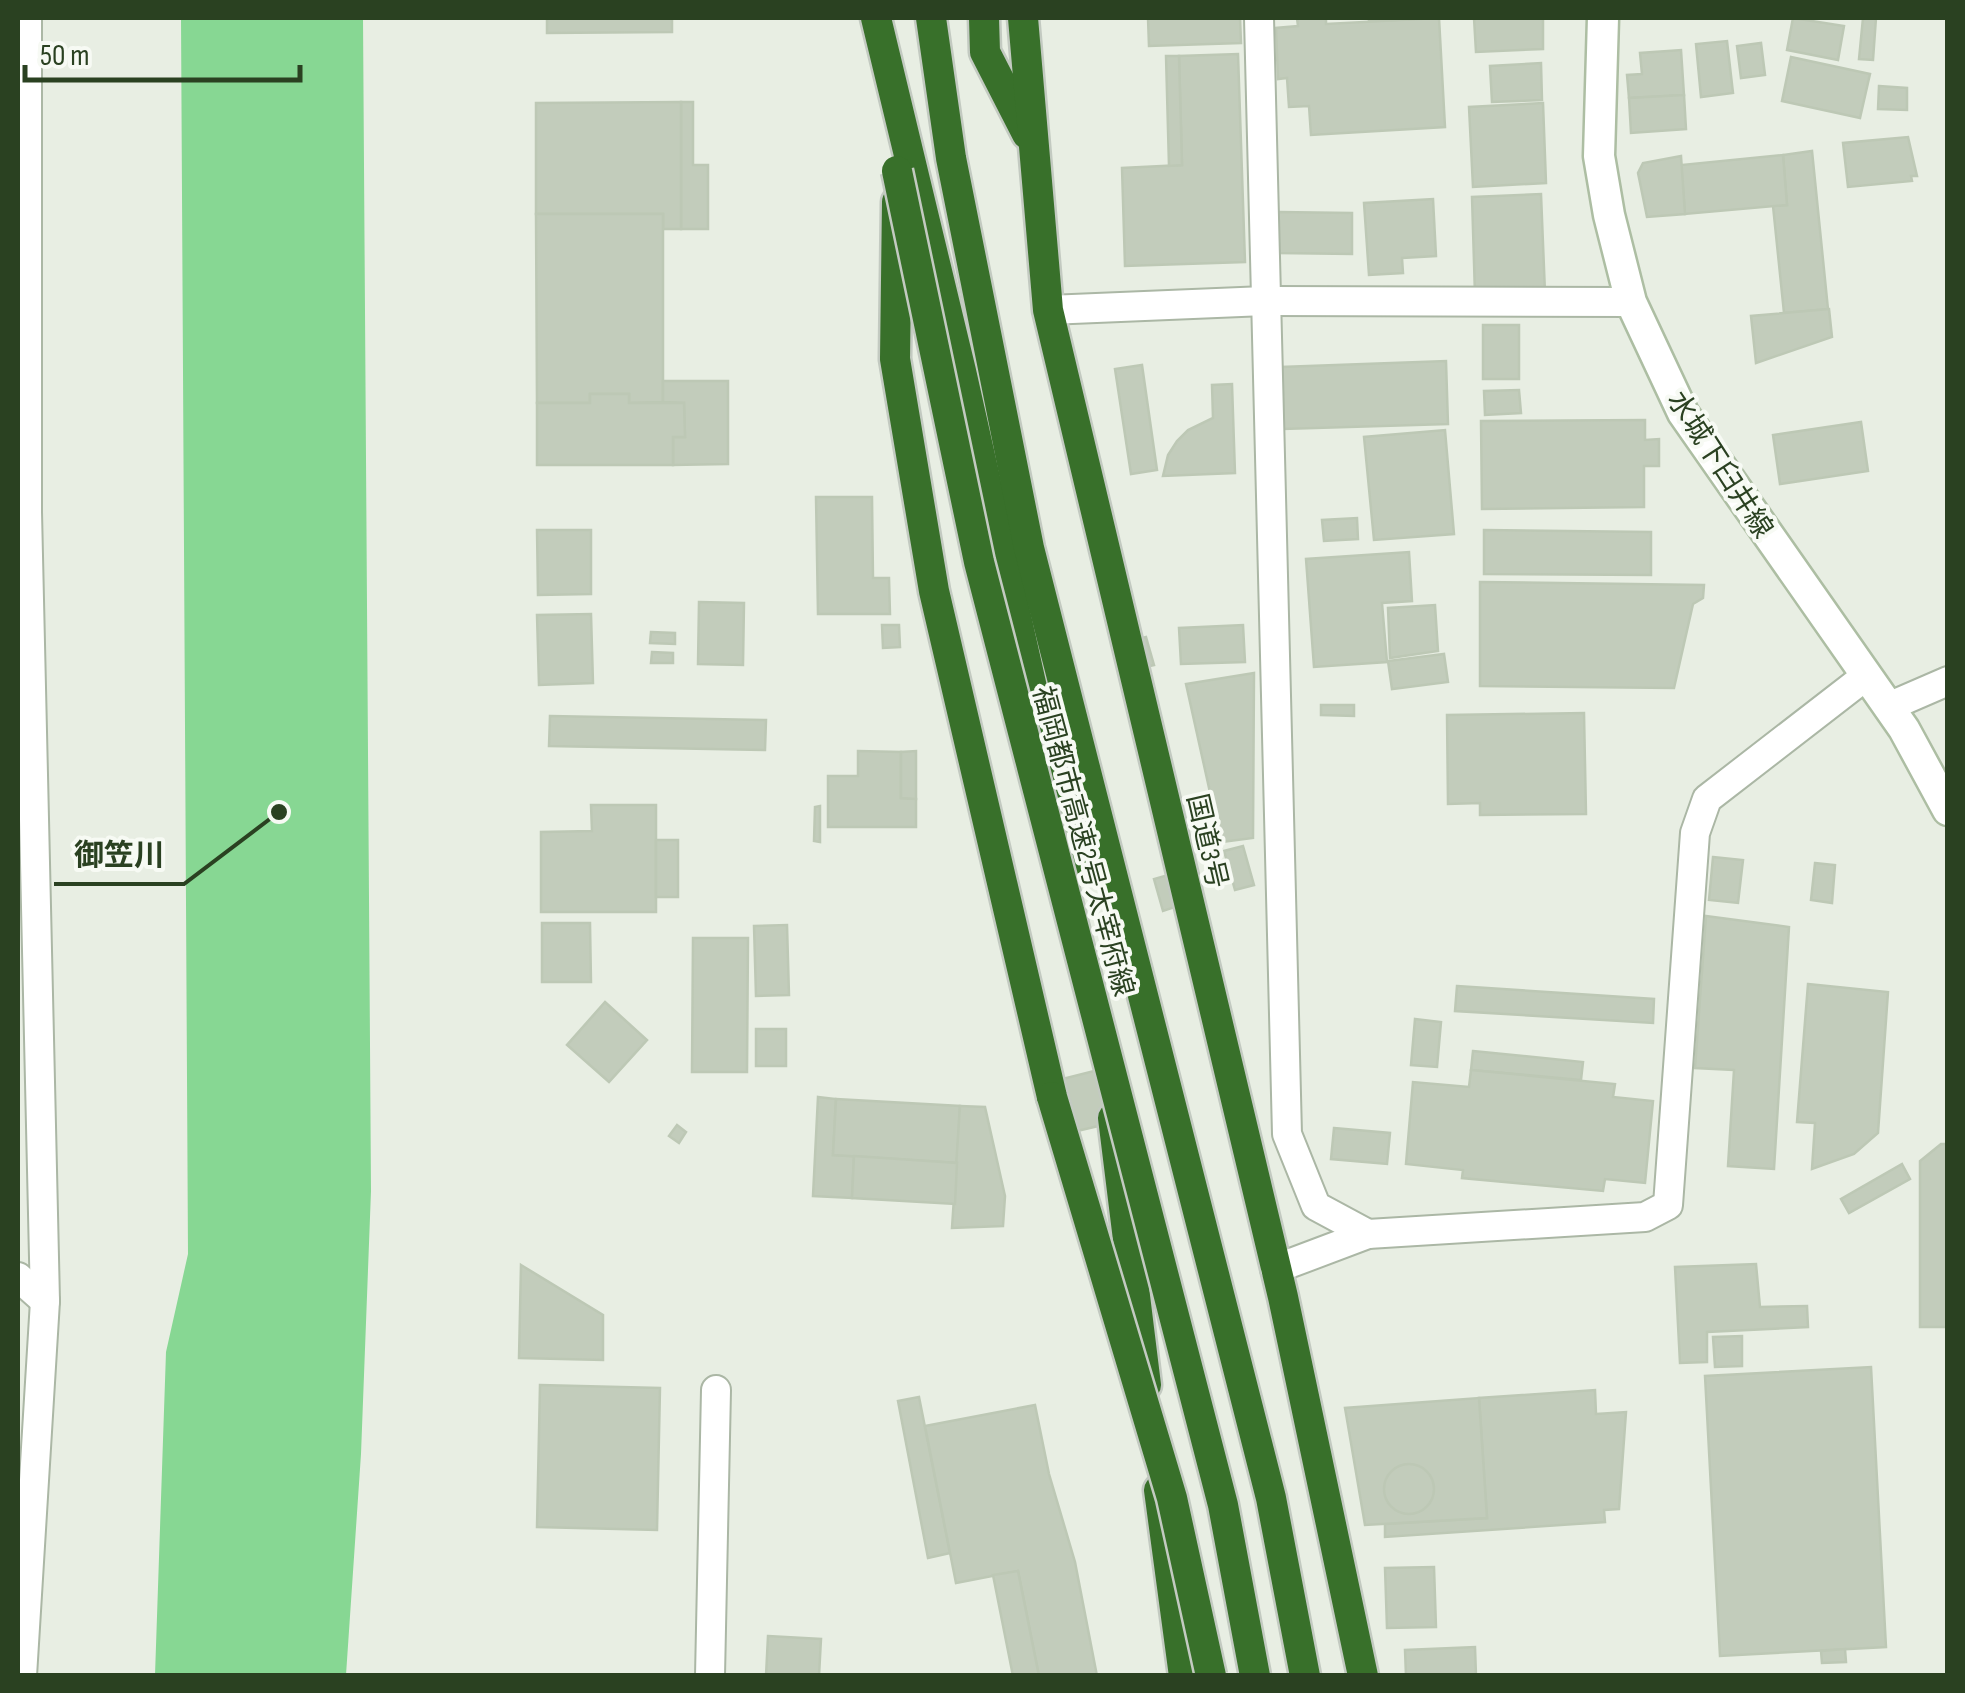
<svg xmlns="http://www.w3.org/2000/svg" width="1965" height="1693" viewBox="0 0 1965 1693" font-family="'Sofia Sans Condensed','Noto Sans JP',sans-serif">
<rect width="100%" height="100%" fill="#e8eee3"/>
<path fill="#87d793" d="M181,18H363L371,1191L361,1454L346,1675H155L166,1352L188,1254Z"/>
<g fill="#c2ccbb" stroke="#bdc8b5" stroke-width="2.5">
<path d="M547,18H672V32L547,33Z"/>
<path d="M1148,18H1240L1241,43L1149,46Z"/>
<path d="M1297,18H1326V24L1439,18L1445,127L1311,135L1309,106L1289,107L1287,78L1278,79L1276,28L1298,26Z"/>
<path d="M1369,18H1414V19L1369,21Z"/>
<path d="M1474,18H1543V49L1476,52Z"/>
<path d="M1793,18L1844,26L1838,60L1787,50Z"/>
<path d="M1863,18H1876L1873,60L1859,59Z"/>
<path d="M1727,41L1733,93L1701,97L1696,44Z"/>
<path d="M1761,43L1765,75L1741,78L1737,46Z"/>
<path d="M1681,50L1684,95L1629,98L1627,75L1642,74L1640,53Z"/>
<path d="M1238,54L1245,262L1125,266L1122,168L1182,165L1179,56Z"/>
<path d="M1166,56H1179L1182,165L1169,166Z"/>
<path d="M1791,57L1870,74L1860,118L1782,101Z"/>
<path d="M1541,63L1542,100L1492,102L1490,66Z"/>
<path d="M1879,86L1907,88V110L1878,109Z"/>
<path d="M1684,95L1686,129L1631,133L1629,98Z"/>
<path d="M681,102H693V165H708V229H681Z"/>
<path d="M681,102V229H663V214H536V103Z"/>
<path d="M1543,103L1546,183L1473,187L1469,107Z"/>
<path d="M1908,137L1917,176H1911L1912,181L1848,187L1843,143Z"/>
<path d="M1812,151L1828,309L1784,313L1773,206L1787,205L1783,155Z"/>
<path d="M1783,155L1787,205L1685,214L1681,165Z"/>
<path d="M1681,156L1685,214L1647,217L1638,173L1643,163Z"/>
<path d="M1541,194L1545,293L1475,295L1472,197Z"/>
<path d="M1433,199L1436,256L1402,258L1403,273L1369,275L1364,203Z"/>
<path d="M1278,212L1352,213V254L1278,253Z"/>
<path d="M536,214H663V402L629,403V394H590V403H537Z"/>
<path d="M1829,309L1832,337L1756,363L1751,316Z"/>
<rect x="1483" y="325" width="36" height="54"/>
<path d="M1446,361L1448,424L1283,429L1281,367Z"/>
<path d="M1142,365L1157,470L1131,474L1115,369Z"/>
<path d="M663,381H728V464L673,465V437H685L684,403L663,402Z"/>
<path d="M1232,384L1235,473L1163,476L1168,455L1177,441L1188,430L1213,418L1212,385Z"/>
<path d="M1519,390L1521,413L1485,415L1484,391Z"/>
<path d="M590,394H629V403H684L685,437H673V465H537V403H590Z"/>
<path d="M1645,420V440L1659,439V466H1644V507L1482,509L1481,421Z"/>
<path d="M1861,422L1868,471L1780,484L1773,435Z"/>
<path d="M1445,430L1454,534L1374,540L1364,437Z"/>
<path d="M816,497H872L873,578H889L890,614H818Z"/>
<path d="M1357,518L1358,539L1324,541L1322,520Z"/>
<path d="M537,530H591V594L538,595Z"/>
<path d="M1484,530L1651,532V575L1484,574Z"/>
<path d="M1409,552L1412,601L1382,603L1387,662L1314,667L1306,559Z"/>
<path d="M1480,582L1704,585L1703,598L1693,604L1674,688L1480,686Z"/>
<path d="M699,602L744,603L743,665L698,664Z"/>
<path d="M1435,605L1438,651L1390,658L1388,608Z"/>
<path d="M591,614L593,683L539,685L537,615Z"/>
<path d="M882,625H899L900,647L883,648Z"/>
<path d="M1243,625L1245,662L1181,664L1179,628Z"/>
<path d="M651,632L675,633V644L650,643Z"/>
<path d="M1146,637L1154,665L1119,673L1112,646Z"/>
<path d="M652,652L673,653V663H651Z"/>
<path d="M1444,654L1448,682L1392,689L1388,661Z"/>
<path d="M1254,673L1253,838L1221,842L1186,684Z"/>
<path d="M1321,705H1354V716L1321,715Z"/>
<path d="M1584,713L1586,814L1480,815V803L1448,804L1447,715Z"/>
<path d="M550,716L766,720L765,750L549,746Z"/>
<path d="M858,751L901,752V798L916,799V827H828V776H858Z"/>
<path d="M916,751V799L901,798V752Z"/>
<path d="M591,805H656V912H541V832L592,831Z"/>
<path d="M820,806V842L814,841L815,807Z"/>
<rect x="656" y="840" width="22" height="57"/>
<path d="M1243,846L1254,885L1235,890L1224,851Z"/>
<path d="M1713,857L1743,860L1738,903L1709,900Z"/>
<path d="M1815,863L1835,865L1832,903L1811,900Z"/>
<path d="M1175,873L1184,904L1163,911L1154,879Z"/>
<path d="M1706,916L1789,927L1774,1169L1728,1166L1734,1070L1695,1068Z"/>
<path d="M542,923H590L591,982H542Z"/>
<path d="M787,925L789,995L756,996L754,926Z"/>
<path d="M693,938H748L747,1072H692Z"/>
<path d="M1808,984L1888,992L1878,1133L1854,1154L1812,1169L1815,1123L1797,1122Z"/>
<path d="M1457,986L1654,999L1653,1023L1455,1011Z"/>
<path d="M605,1002L647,1040L609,1082L567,1045Z"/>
<path d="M1415,1019L1441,1022L1437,1067L1411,1065Z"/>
<rect x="756" y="1029" width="30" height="37"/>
<path d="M1473,1051L1583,1062L1581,1080L1471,1070Z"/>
<path d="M1098,1070L1111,1123L1056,1136L1043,1084Z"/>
<path d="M1471,1070L1615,1084L1613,1097L1653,1101L1645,1183L1605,1179L1603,1191L1462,1178L1463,1170L1406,1164L1413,1082L1469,1087Z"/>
<path d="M818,1097L836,1099L833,1155L854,1156L852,1198L813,1196Z"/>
<path d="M836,1099L960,1106L957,1163L833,1155Z"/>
<path d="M960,1106L985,1107L1005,1196L1003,1226L952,1228Z"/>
<path d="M677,1125L686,1132L679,1143L669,1136Z"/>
<path d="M1334,1128L1390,1133L1387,1164L1331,1159Z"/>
<path d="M1941,1144H1948V1327H1920V1161Z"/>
<path d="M854,1156L957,1163L955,1204L852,1198Z"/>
<path d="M1902,1164L1910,1179L1849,1213L1841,1199Z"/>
<path d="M1756,1264L1760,1307L1807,1306L1808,1327L1707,1332V1362L1680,1363L1675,1267Z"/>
<path d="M521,1265L603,1315V1360L519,1358Z"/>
<path d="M1742,1336V1366L1715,1367L1713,1337Z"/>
<path d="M1871,1367L1886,1647L1720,1656L1705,1376Z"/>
<path d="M540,1385L660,1388L657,1530L537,1527Z"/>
<path d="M1595,1390L1596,1414L1626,1412L1619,1509L1604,1510L1605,1522L1385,1537V1524L1487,1518L1479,1398Z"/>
<path d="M919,1397L950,1553L928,1558L898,1401Z"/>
<path d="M1479,1398L1487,1518L1365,1525L1345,1408Z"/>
<path d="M1035,1405L1049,1474L1075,1562L1097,1676H1039L1018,1571L956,1583L925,1426Z"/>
<circle cx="1409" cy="1489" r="25"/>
<path d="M1434,1567L1436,1627L1387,1628L1385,1568Z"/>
<path d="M1018,1571L1039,1676H1013L993,1575Z"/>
<path d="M768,1636L821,1639L819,1676H766Z"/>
<path d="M1475,1647L1476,1676H1406L1405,1650Z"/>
<path d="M1845,1649L1846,1662L1822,1663L1821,1651Z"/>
</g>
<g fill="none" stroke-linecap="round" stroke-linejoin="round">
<defs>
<g id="street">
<path d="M1259,18L1287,1134L1316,1206L1368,1234"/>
<path d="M1048,310L1265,301L1631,302"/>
<path d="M1888,707L1948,681"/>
<path d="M1275,1269L1368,1234L1645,1217L1668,1205L1695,833L1707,799L1866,676"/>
<path d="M18,1277L45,1301"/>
<path d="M22,1676L45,1301L27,512V18"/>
<path d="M710,1676L716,1390"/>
</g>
<path id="secondary" d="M1603,18L1599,156L1609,215L1631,302L1683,413L1904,729L1948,810"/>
<g id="highway">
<path d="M876,18L961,371L1072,866"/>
<path d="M931,18L951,158L1029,548L1271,1498L1305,1676"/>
<path d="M984,18L985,52L1027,134"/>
<path d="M1023,18L1048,310L1283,1297L1363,1676"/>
<path d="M897,202L895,359L934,591L1052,1097"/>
<path d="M1113,1118L1146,1385"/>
<path d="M1159,1490L1184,1676"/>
</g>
</defs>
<use href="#street" stroke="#abb7a5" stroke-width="32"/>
<use href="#secondary" stroke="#adbea3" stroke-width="35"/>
<use href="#highway" stroke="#c3cac1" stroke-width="35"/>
<use href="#street" stroke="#fff" stroke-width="28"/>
<use href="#secondary" stroke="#fff" stroke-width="30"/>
<use href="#highway" stroke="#38702a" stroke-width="30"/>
<defs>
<g id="highway-bridge">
<path d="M897,171L979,562L1223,1505L1255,1676"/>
<path d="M1052,1097L1172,1498L1211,1676"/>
</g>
</defs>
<use href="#highway-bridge" stroke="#c3cac1" stroke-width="35" stroke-linecap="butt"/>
<use href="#highway-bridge" stroke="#38702a" stroke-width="30"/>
</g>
<g text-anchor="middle" stroke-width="8" stroke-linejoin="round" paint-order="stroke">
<g font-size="28" fill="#2a4121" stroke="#f7faf4">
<text transform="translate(1721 464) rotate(57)" y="10">水城下臼井線</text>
<text transform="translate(1084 841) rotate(75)" y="10">福岡都市高速2号太宰府線</text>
<text transform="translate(1208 841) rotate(77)" y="10">国道3号</text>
</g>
</g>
<path fill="none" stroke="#2a4121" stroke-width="4" d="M279 812L184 884H54"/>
<circle fill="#2a4121" stroke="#f7faf4" stroke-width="4" cx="279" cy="812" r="10"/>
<g font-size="30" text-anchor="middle" font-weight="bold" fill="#2a4121" stroke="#f7faf4" stroke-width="8" stroke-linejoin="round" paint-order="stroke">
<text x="119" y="865">御笠川</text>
</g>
<rect width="1965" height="1693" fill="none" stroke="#2a4121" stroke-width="40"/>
<path d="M25 65v15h275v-15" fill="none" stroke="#2a4121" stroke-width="5"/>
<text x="40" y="65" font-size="30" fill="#2a4121" stroke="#f7faf4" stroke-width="8" paint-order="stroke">50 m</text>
</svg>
